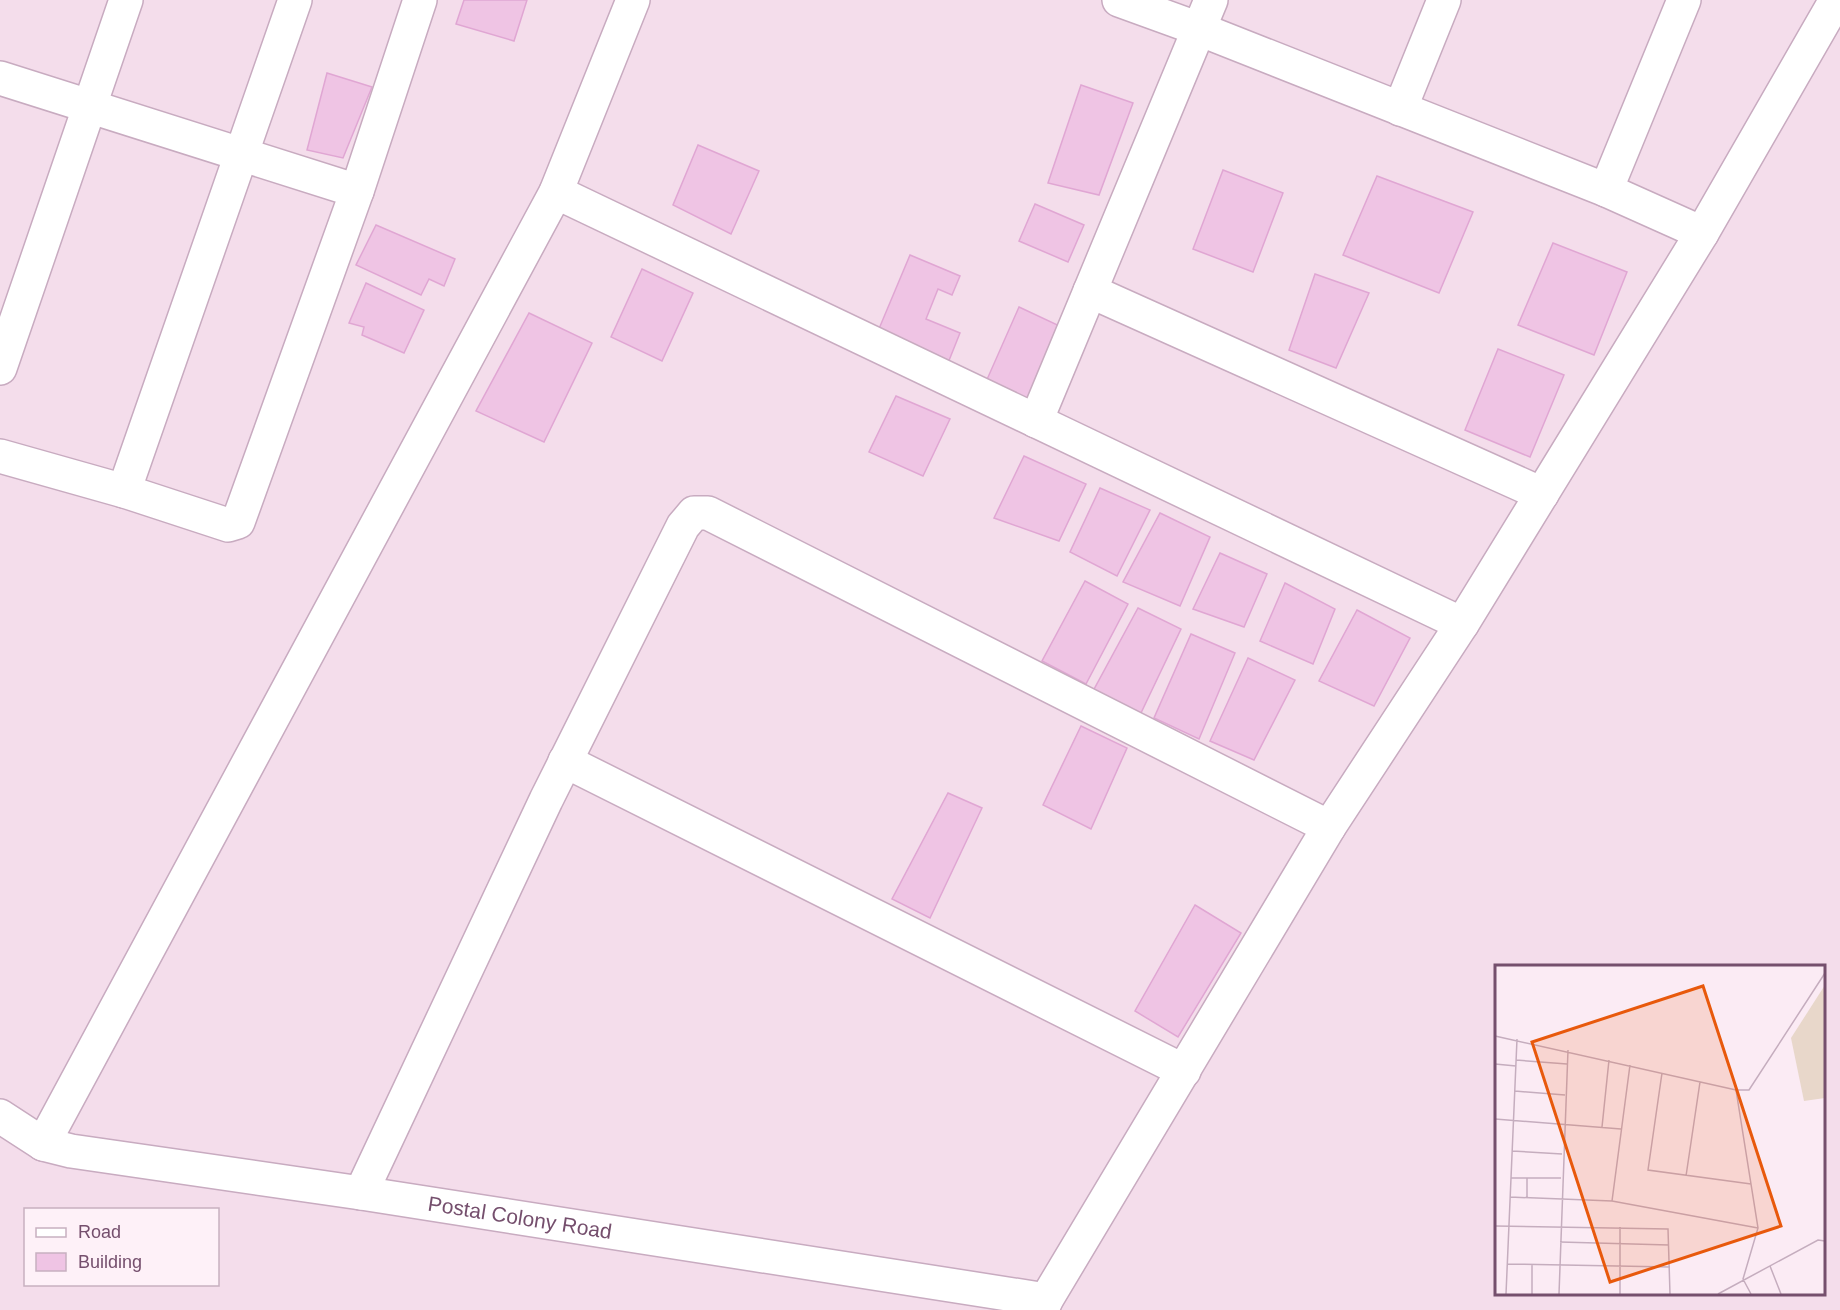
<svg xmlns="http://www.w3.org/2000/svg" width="1840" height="1310" viewBox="0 0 1840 1310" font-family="Arial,sans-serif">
<rect width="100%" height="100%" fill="#fbebf4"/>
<path fill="#f4ddeb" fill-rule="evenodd" d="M0,0H1840V1310H0ZM1496,966H1824V1294H1496ZM26,1210H218V1284H26Z"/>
<g fill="#efc4e4" stroke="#e0a6d3" stroke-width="1.5">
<path d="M464,0H527L514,41L456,24Z"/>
<path d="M327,73L372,87L343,158L307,150Z"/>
<path d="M1081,85L1133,103L1099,195L1048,183Z"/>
<path d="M698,145L759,171L731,234L673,205Z"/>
<path d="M1223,170L1283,193L1253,272L1193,249Z"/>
<path d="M1377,176L1473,212L1439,293L1343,255Z"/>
<path d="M1035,204L1084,225L1068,262L1019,241Z"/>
<path d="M376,225L455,259L444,286L429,279L421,295L356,265Z"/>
<path d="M1553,243L1627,272L1594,355L1518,325Z"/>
<path d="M910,255L960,276L952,295L938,289L926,319L960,333L944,373L873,343Z"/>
<path d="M642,269L693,293L662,361L611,337Z"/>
<path d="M1315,274L1369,293L1336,368L1289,350Z"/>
<path d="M366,283L424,310L404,353L362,335L364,327L349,323Z"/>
<path d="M1019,307L1064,328L1031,404L985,384Z"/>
<path d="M529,313L592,343L544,442L476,411Z"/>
<path d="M1498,349L1564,375L1530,457L1465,430Z"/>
<path d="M896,396L950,419L923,476L869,452Z"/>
<path d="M1024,456L1086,484L1059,541L994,518Z"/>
<path d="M1100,488L1150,510L1117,576L1070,552Z"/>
<path d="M1160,513L1210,537L1180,606L1123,582Z"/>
<path d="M1220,553L1267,574L1244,627L1193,609Z"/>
<path d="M1085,581L1128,604L1086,684L1042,661Z"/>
<path d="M1285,583L1335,609L1313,664L1260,641Z"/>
<path d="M1138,608L1181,629L1140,715L1092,693Z"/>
<path d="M1357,610L1410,638L1374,706L1319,681Z"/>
<path d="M1191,634L1235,653L1199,739L1154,718Z"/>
<path d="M1248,658L1295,680L1254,760L1210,741Z"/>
<path d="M1081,726L1127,748L1091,829L1043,805Z"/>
<path d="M948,793L982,808L930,918L892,899Z"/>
<path d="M1195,905L1241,933L1178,1037L1135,1011Z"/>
</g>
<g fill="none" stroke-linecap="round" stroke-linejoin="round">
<defs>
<g id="minor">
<path d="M0,78L357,191"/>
<path d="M1400,109L1444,0"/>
<path d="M1606,190L1684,0"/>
<path d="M556,192L1462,624"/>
<path d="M1090,291L1542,494"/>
<path d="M0,368L126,0"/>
<path d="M1036,421L1211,0"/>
<path d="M0,456L124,491L228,525L238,522L357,191L420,0"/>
<path d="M124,491L295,0"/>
<path d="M565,761L1184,1071"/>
<path id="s1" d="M0,1116L43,1144L71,1151L361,1193L1046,1300"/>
<path d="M43,1144L556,192L633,0"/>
<path d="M361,1193L546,800L683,526L694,513H708L1329,827"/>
</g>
<g id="tertiary">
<path d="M1119,0L1199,29L1606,190L1702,233"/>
<path d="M1042,1310L1046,1300L1329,827L1462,624L1702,233L1836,0"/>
</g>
</defs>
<use href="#minor" stroke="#c8abc0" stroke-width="36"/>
<use href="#tertiary" stroke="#c8abc0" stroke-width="36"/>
<use href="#minor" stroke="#fff" stroke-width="33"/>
<use href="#tertiary" stroke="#fff" stroke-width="33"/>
</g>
<g text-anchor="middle" stroke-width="4.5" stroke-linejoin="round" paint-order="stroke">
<g font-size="21" fill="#754f6d" stroke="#fef1f8">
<text dy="7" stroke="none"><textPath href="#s1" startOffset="534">Postal Colony Road</textPath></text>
</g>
</g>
<g transform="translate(1495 965)">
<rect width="330" height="330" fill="#fbebf4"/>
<path d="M330,20V133L309,136L296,73Z" fill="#e8d7ca"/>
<path fill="none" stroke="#c5adbe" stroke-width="1.5" d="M0,71L241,125H254L330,8M21,95L72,99M0,99L21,101M167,108L153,205L256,219M241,125L263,263L248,314L256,329M20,126L70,130M0,154L126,164M107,162L114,95M17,186L67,189M191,211L205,117M16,213H66M32,213V232M15,232L117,236L263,263M117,236L135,100M0,261L173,264L175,329M125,262V329M65,277L174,280M12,299L175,302M37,299V329M275,301L286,329M11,329L22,74M64,329L73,85M223,329L323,275L330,276"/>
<path fill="#e8590c" fill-opacity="0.15" stroke="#e8590c" stroke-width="3" d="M208,21L286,261L115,317L37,77Z"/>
<rect width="330" height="330" fill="none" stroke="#754f6d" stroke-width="3"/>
</g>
<rect x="24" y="1208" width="195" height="78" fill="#fef1f8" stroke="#c7b0c0" stroke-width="1.5"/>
<rect x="36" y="1228" width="30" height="9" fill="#ffffff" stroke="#c7b0c0" stroke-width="1.5"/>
<text x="78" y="1238" font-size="18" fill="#754f6d">Road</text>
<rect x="36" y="1253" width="30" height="18" fill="#efc4e4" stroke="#c7b0c0" stroke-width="1.5"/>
<text x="78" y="1268" font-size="18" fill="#754f6d">Building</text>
</svg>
